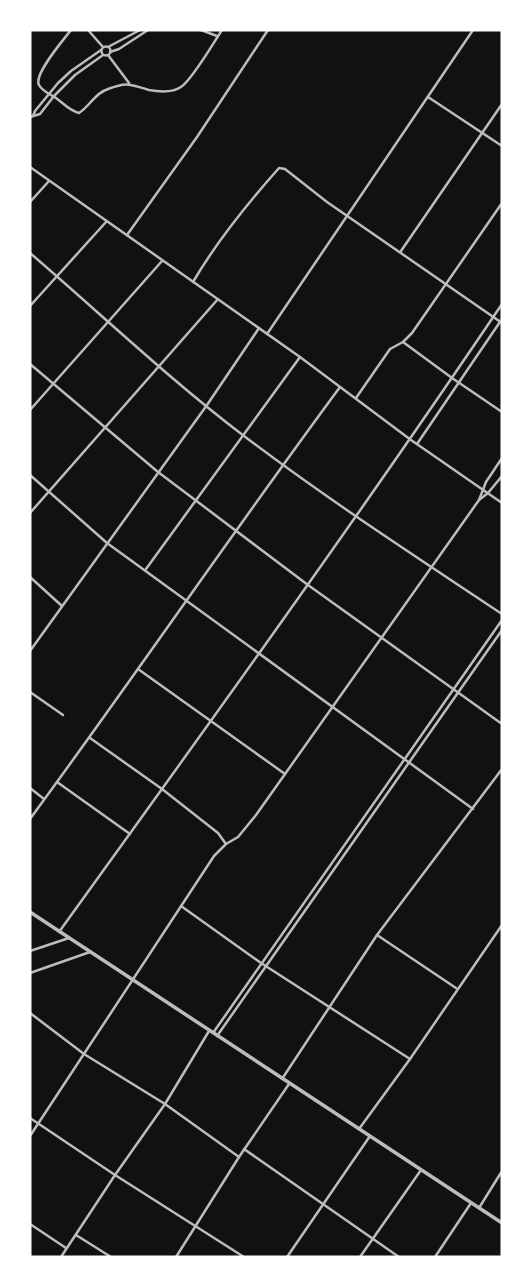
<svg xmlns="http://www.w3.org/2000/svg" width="532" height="1287" viewBox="0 0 532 1287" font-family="Helvetica,sans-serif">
<rect width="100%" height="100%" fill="#111"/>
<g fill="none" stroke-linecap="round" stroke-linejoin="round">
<g stroke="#bcbcbc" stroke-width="2.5">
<path d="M71,30C64,39 33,75 39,85C42,91 51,95 56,98C64,104 70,111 79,113C90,106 95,93 108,89C129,81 130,85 149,90C160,92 172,93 181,87C192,80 214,42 222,30"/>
<path d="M88,30L103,47"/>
<path d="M201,30L217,36"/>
<circle cx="106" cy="51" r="4.5"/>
<path d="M108,47L140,30"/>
<path d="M110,52L119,49L148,30"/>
<path d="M108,55L129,83"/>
<path d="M428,97L502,146"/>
<path d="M33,116L35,111L58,83L71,71L101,50"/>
<path d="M30,117L40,114L54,96L75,75L103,55"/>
<path d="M30,167L300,357L411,440L502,503"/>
<path d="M30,202L49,181"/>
<path d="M127,235L197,137L268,30"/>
<path d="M401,251L502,104"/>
<path d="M30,253C101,314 169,379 244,436C327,499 415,556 502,614"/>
<path d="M193,282C217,241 247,204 279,168L285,169L327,202L502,323"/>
<path d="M30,306L106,222"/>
<path d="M267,334L473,30"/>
<path d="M403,342L452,378L502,412"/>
<path d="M30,364L158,472L308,585L502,724"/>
<path d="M356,398L390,349L403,342L412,333L502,203"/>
<path d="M30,410L162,261"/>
<path d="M417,444L502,319"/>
<path d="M30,475L107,543L473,809"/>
<path d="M479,500L488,493L502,476"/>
<path d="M30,513L218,299"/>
<path d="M146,569L300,357"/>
<path d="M30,577L62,606"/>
<path d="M30,651L207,405L259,328"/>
<path d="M138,669L285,774"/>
<path d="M30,692L63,715"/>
<path d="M90,738L162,789L218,833L226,844"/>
<path d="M57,782L130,834"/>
<path d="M30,788L44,799"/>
<path d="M30,819C135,676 235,529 340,387"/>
<path d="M181,906L261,963L410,1059"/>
<path d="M59,932C209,724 359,516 502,304"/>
<path d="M377,935L456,988"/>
<path d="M30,951L69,938"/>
<path d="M30,973L90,952"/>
<path d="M30,1013L84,1054L165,1104L239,1157"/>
<path d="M213,1033L502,620"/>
<path d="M217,1036L502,630"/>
<path d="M282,1079L377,935L502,769"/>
<path d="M30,1118L115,1175L244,1257"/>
<path d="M359,1129L410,1059L502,925"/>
<path d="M30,1136L214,856L226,844L238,837L256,815L479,500L486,482L502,458"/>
<path d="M244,1149L399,1257"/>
<path d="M479,1208L502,1171"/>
<path d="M30,1224L66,1248"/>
<path d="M76,1235L111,1257"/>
<path d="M61,1257L115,1175L165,1104L209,1031"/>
<path d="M176,1257L239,1157L289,1084"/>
<path d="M287,1257L370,1136"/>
<path d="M360,1257L421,1170"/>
<path d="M435,1257L471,1203"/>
</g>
<path stroke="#bcbcbc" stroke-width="3.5" d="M30,912L502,1223"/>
</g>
<rect width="532" height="1287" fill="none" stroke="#ffffff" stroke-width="63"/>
</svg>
